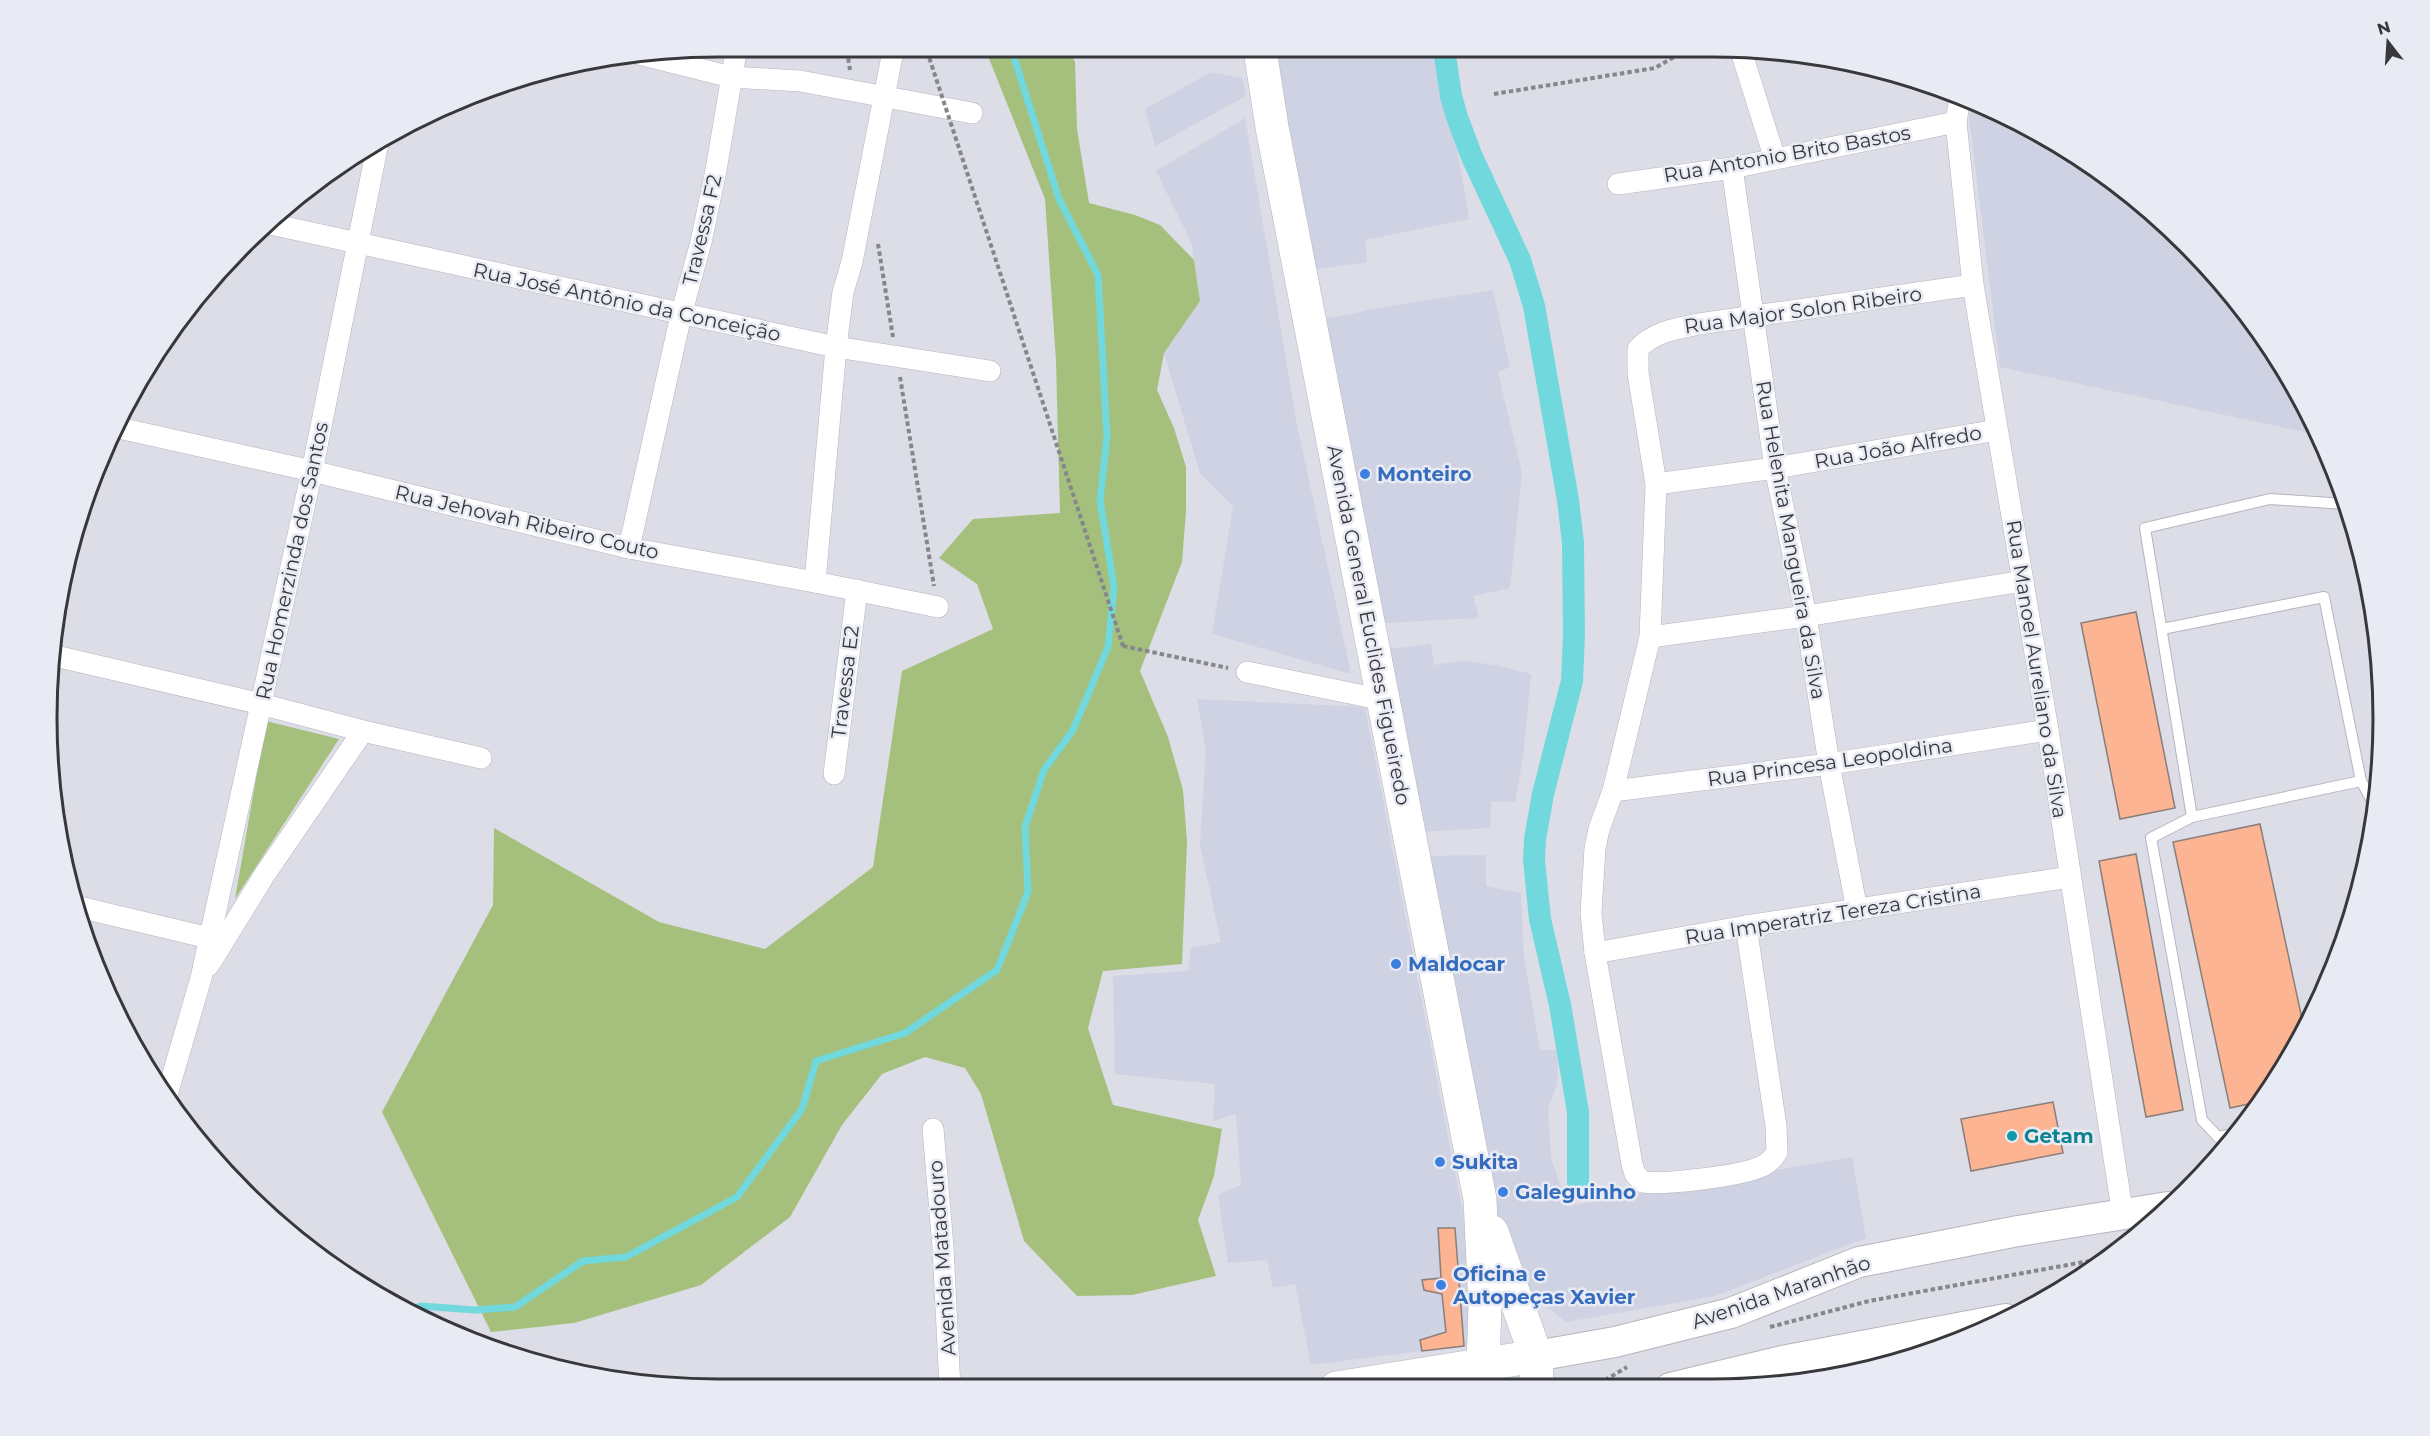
<svg xmlns="http://www.w3.org/2000/svg" width="2430" height="1436" viewBox="0 0 2430 1436" font-family="Montserrat,sans-serif">
<rect width="100%" height="100%" fill="#dcdde6"/>
<g fill="#cfd2e2">
<path d="M1440,49L1469,219L1365,240L1367,262L1313,270L1273,50Z"/>
<path d="M1211,72L1242,78L1246,96L1155,146L1145,109Z"/>
<path d="M1974,105L2085,160L2187,243L2271,345L2319,435L2000,367L1969,117Z"/>
<path d="M1245,118L1297,425L1351,674L1212,634L1233,506L1200,473L1164,353L1200,301L1192,244L1156,171Z"/>
<path d="M1493,290L1510,367L1498,372L1522,473L1510,588L1473,596L1479,618L1385,623L1326,319L1378,308Z"/>
<path d="M1431,644L1434,665L1461,661L1496,665L1531,674L1523,757L1515,802L1491,801L1490,828L1420,832L1390,649Z"/>
<path d="M1197,699L1365,707L1466,1229L1470,1345L1311,1365L1295,1284L1273,1288L1267,1260L1228,1263L1218,1195L1241,1185L1236,1114L1213,1121L1215,1084L1115,1074L1113,976L1188,971L1191,948L1221,942L1200,845L1206,750Z"/>
<path d="M1486,855V886L1521,893L1524,958L1540,1050H1558L1557,1084L1548,1109L1551,1158L1567,1206L1852,1157L1866,1238L1715,1296L1566,1322L1526,1289L1486,1199L1422,856Z"/>
</g>
<g fill="#a4c07c">
<path d="M986,51H1069L1075,62L1077,129L1089,203L1135,215L1160,225L1194,260L1200,301L1164,353L1157,390L1174,428L1186,467V511L1182,562L1140,671L1168,737L1183,790L1187,842L1182,964L1103,971L1088,1028L1113,1105L1222,1129L1214,1176L1198,1220L1216,1276L1132,1295L1077,1296L1024,1241L981,1094L965,1068L925,1057L882,1074L842,1125L790,1217L701,1285L574,1323L491,1332L382,1112L493,905L494,828L659,922L765,949L873,867L902,671L993,629L977,584L939,558L973,519L1060,513L1056,361L1045,199Z"/>
<path d="M266,721L339,739L235,899Z"/>
</g>
<g fill="none" stroke-linecap="round" stroke-linejoin="round">
<path stroke="#71d8de" stroke-width="7" d="M411,1309L421,1306L475,1310L515,1307L583,1261L626,1257L737,1197L802,1109L816,1061L905,1033L997,970L1028,892L1025,827L1044,770L1073,730L1108,647L1114,587L1100,500L1107,437L1098,275L1059,199L1012,51"/>
<path stroke="#71d8de" stroke-width="22" d="M1444,49L1451,96L1457,117L1472,157L1520,260L1534,306L1568,500L1573,543L1574,635L1572,681L1543,794L1535,839L1534,860L1540,919L1560,1005L1578,1112V1182"/>
</g>
<g fill="#fcb492" stroke="#887f7b" stroke-width="1.5">
<path d="M2136,612L2175,808L2120,819L2081,623Z"/>
<path d="M2260,824L2304,1028L2270,1091L2262,1101L2230,1108L2173,842Z"/>
<path d="M2136,854L2183,1110L2146,1117L2099,861Z"/>
<path d="M2053,1102L2063,1153L1971,1171L1961,1119Z"/>
<path d="M1438,1228H1455L1464,1346L1422,1351L1420,1340L1446,1332L1442,1294L1424,1290L1422,1280L1441,1278Z"/>
</g>
<g fill="none" stroke-linecap="round" stroke-linejoin="round">
<defs>
<g id="lane">
<path d="M2162,629L2324,597L2361,781L2375,806"/>
<path d="M2192,817L2361,781"/>
<path d="M2233,1134L2218,1137L2202,1120L2151,838L2192,817L2145,528L2270,499L2345,504"/>
</g>
<g id="street">
<path d="M1740,48L1775,159"/>
<path d="M631,52L731,77L800,81L972,113"/>
<path d="M1960,98L1956,122L1973,285L2048,730L2123,1216"/>
<path d="M1732,168L1775,468L1806,616L1829,764L1857,910"/>
<path d="M1618,184L1732,168L1956,122"/>
<path d="M266,223L836,347L990,371"/>
<path d="M119,428L312,471L629,548L815,582L938,607"/>
<path d="M1656,484L1775,468L1997,430"/>
<path d="M629,548L681,315L701,242L716,170L736,52"/>
<path d="M815,582L836,347L843,292L852,262L893,51"/>
<path d="M1650,637L1806,616L2023,581"/>
<path d="M51,655L261,704L363,731L481,758"/>
<path d="M1247,672L1384,700"/>
<path d="M834,774L857,590"/>
<path d="M1613,791L1829,764L2048,730"/>
<path d="M75,906L209,938"/>
<path d="M1746,926L1776,1126L1777,1152C1773,1159 1768,1164 1760,1167C1740,1176 1664,1185 1643,1182L1635,1174L1632,1164L1595,953L1591,913L1595,848L1599,829L1613,791L1650,637L1656,484L1638,373V349C1653,332 1678,328 1699,324L1973,285"/>
<path d="M1595,953L1746,926L2070,877"/>
<path d="M209,965L265,874L363,731"/>
<path d="M166,1098L201,978L312,471L378,143"/>
<path d="M933,1129L943,1247L950,1388"/>
<path d="M1782,1361L1785,1382"/>
</g>
<g id="secondary">
<path d="M1536,1356L1615,1342L1731,1313L1859,1262L2018,1231L2168,1207"/>
<path d="M1670,1388L1782,1361L2006,1319"/>
</g>
<g id="primary">
<path d="M1260,50L1272,127L1480,1199L1485,1306L1483,1365L1487,1388"/>
<path d="M1492,1232L1536,1356L1537,1388"/>
<path d="M1336,1388L1536,1356"/>
</g>
</defs>
<use href="#lane" stroke="#b4b5be" stroke-width="12"/>
<use href="#street" stroke="#b4b5be" stroke-width="22"/>
<use href="#secondary" stroke="#b4b5be" stroke-width="32"/>
<use href="#primary" stroke="#b4b5be" stroke-width="34"/>
<g stroke="#86878d" stroke-width="4" stroke-dasharray="4.5 3" stroke-linecap="butt">
<path d="M847,51L850,70"/>
<path d="M1494,94L1655,68L1690,48"/>
<path d="M878,244L893,337"/>
<path d="M900,377L934,586"/>
<path d="M1123,646L1228,668"/>
<path d="M1770,1327L1869,1301L2106,1258"/>
<path d="M1592,1388L1627,1367"/>
</g>
<use href="#lane" stroke="#fff" stroke-width="10"/>
<use href="#street" stroke="#fff" stroke-width="21"/>
<use href="#secondary" stroke="#fff" stroke-width="30"/>
<use href="#primary" stroke="#fff" stroke-width="33"/>
<path stroke="#86878d" stroke-width="4" stroke-dasharray="4.5 3" stroke-linecap="butt" d="M927,51L1123,646"/>
</g>
<g fill="#3f7fe0" stroke="#e9ebf4" stroke-width="2">
<circle cx="1365" cy="474" r="6"/>
<circle cx="1396" cy="964" r="6"/>
<circle cx="1440" cy="1162" r="6"/>
<circle cx="1503" cy="1192" r="6"/>
<circle cx="1441" cy="1285" r="6"/>
</g>
<circle fill="#0f9aa8" stroke="#e9ebf4" stroke-width="2" cx="2012" cy="1136" r="6"/>
<g text-anchor="middle" stroke-width="5" stroke-linejoin="round" paint-order="stroke">
<g font-size="20" fill="#38383c" stroke="#e9ebf4">
<text transform="translate(1787 154) rotate(-10)" y="7">Rua Antonio Brito Bastos</text>
<text transform="translate(702 230) rotate(-77)" y="7">Travessa F2</text>
<text transform="translate(627 302) rotate(12)" y="7">Rua José Antônio da Conceição</text>
<text transform="translate(1803 310) rotate(-8)" y="7">Rua Major Solon Ribeiro</text>
<text transform="translate(1898 447) rotate(-10)" y="7">Rua João Alfredo</text>
<text transform="translate(527 522) rotate(13)" y="7">Rua Jehovah Ribeiro Couto</text>
<text transform="translate(1791 540) rotate(80)" y="7">Rua Helenita Mangueira da Silva</text>
<text transform="translate(292 561) rotate(-78)" y="7">Rua Homerzinda dos Santos</text>
<text transform="translate(1369 625) rotate(79)" y="7">Avenida General Euclides Figueiredo</text>
<text transform="translate(2037 669) rotate(81)" y="7">Rua Manoel Aureliano da Silva</text>
<text transform="translate(845 682) rotate(-83)" y="7">Travessa E2</text>
<text transform="translate(1830 762) rotate(-8)" y="7">Rua Princesa Leopoldina</text>
<text transform="translate(1833 914) rotate(-9)" y="7">Rua Imperatriz Tereza Cristina</text>
<text transform="translate(942 1258) rotate(-94)" y="7">Avenida Matadouro</text>
<text transform="translate(1781 1292) rotate(-19)" y="7">Avenida Maranhão</text>
</g>
<g font-size="20" font-weight="bold" fill="#366cbe" stroke="#e9ebf4" text-anchor="start">
<text x="1377" y="481">Monteiro</text>
<text x="1408" y="971">Maldocar</text>
<text x="1452" y="1169">Sukita</text>
<text x="1515" y="1199">Galeguinho</text>
<text x="1453" y="1281">Oficina e<tspan x="1453" dy="23">Autopeças Xavier</tspan></text>
</g>
<g font-size="20" font-weight="bold" fill="#0d838f" stroke="#e9ebf4" text-anchor="start">
<text x="2024" y="1143">Getam</text>
</g>
</g>
<path d="M0 0H2430V1436H0ZM718 57H1712A661 661 0 0 1 2373 718V718A661 661 0 0 1 1712 1379H718A661 661 0 0 1 57 718V718A661 661 0 0 1 718 57Z" fill="#e9ebf4" fill-rule="evenodd"/>
<path fill="none" stroke="#38383c" stroke-width="3" d="M718 57H1712A661 661 0 0 1 2373 718V718A661 661 0 0 1 1712 1379H718A661 661 0 0 1 57 718V718A661 661 0 0 1 718 57Z"/>
<g transform="translate(2388 42) rotate(343)" stroke="#e9ebf4" stroke-width="4.5" paint-order="stroke">
<path d="M0-4.5L10 22L0 15L-10 22Z" fill="#38383c"/>
<text y="-9" font-size="16" font-weight="bold" text-anchor="middle" fill="#38383c">N</text>
</g>
</svg>
